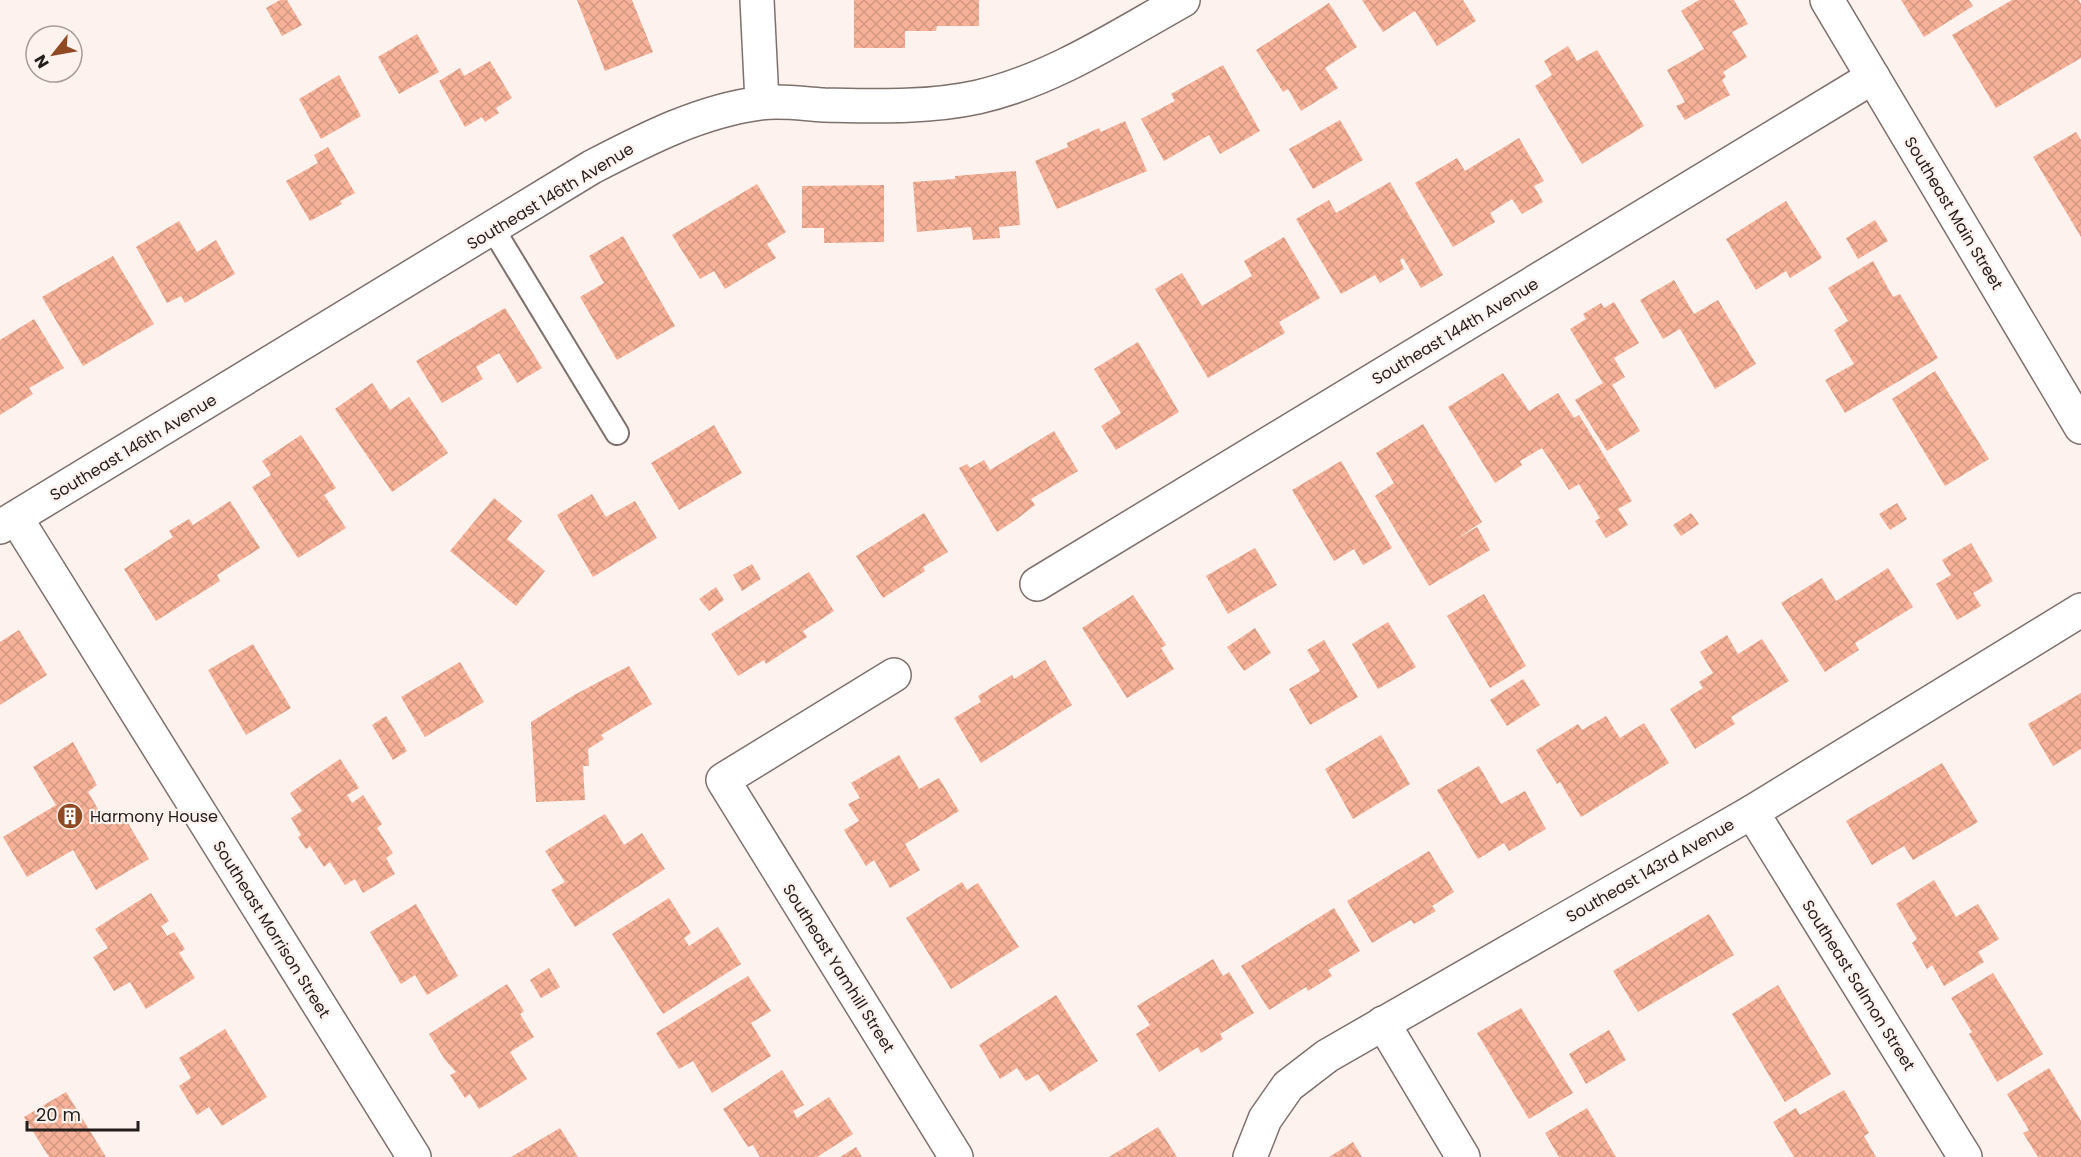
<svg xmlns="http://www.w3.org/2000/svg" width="2081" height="1157" viewBox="0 0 2081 1157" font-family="Poppins,sans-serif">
<defs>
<pattern id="building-cross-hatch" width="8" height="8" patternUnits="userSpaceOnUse" patternTransform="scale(1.5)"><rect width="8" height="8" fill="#f6b198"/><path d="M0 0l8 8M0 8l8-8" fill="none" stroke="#d39882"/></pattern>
</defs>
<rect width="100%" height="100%" fill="#fdf2ee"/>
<g fill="url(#building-cross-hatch)">
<path d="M280,0H287L302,25L282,36L266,8Z"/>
<path d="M577,0H632L653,52L605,71Z"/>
<path d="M854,0H979V26H937L936,31H905V48H854Z"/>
<path d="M1362,0H1463L1476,21L1437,46L1415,11L1383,32Z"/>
<path d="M1699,0H1734L1748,24L1732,32L1747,57L1723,72L1726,77L1722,80L1730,95L1685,120L1676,106L1685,102L1667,70L1704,49L1681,11Z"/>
<path d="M1901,0H1969L1973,6L1924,37Z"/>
<path d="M2012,0H2079L2081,4V58L1996,108L1952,35Z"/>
<path d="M1329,3L1357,47L1325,68L1338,88L1301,111L1288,89L1283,92L1256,50Z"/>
<path d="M417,34L439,72L399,94L378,57Z"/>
<path d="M1568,46L1577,61L1597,50L1644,126L1582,164L1535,86L1552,75L1544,61Z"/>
<path d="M490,61L512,98L496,108L499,113L485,122L482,117L465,127L439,81L460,68L464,76Z"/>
<path d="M1223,65L1260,131L1220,154L1209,135L1164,161L1141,119L1175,101L1171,94Z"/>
<path d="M339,75L361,116L321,139L299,99Z"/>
<path d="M1340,120L1363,160L1313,189L1289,149Z"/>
<path d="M1125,121L1147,171L1057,209L1035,161L1068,147L1067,143L1099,128L1101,132Z"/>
<path d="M2076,132L2081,140V237L2033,157Z"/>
<path d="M1519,138L1544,181L1534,186L1543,202L1522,214L1512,199L1490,213L1495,222L1453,247L1415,183L1457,158L1465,171Z"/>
<path d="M328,147L355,193L340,201L342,204L310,221L286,181L318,163L314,155Z"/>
<path d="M1016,171L1020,225L999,227L1000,238L973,240L971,227L917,232L913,182L955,179V176Z"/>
<path d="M1390,182L1443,275L1421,288L1403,258L1400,260L1404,269L1380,283L1375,275L1341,294L1296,219L1329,200L1336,213Z"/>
<path d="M757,184L786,232L767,244L776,258L725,289L714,271L700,279L672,235Z"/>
<path d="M884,185V242L824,243V228H802V186Z"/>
<path d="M1786,201L1822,258L1790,278L1786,271L1756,290L1726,239Z"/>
<path d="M1875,220L1888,241L1858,259L1846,238Z"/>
<path d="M179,221L197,252L216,240L235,274L185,303L181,296L167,303L136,247Z"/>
<path d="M623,236L675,326L617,360L580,297L604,283L589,256Z"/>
<path d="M1284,237L1320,298L1279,322L1285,333L1208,378L1155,289L1182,273L1202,306L1252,276L1244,261Z"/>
<path d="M113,256L154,324L83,366L42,297Z"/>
<path d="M1873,261L1893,297L1900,294L1938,358L1845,413L1825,380L1854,364L1834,330L1848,321L1828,288Z"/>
<path d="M1674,280L1694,314L1718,300L1756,364L1715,389L1680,329L1663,339L1640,300Z"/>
<path d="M1614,302L1639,343L1614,358L1625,377L1612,385L1640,431L1607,451L1575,400L1603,383L1570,329L1586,319L1583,314L1601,303L1604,308Z"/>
<path d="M505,308L542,368L517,383L499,353L476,367L483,379L442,403L416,361Z"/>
<path d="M34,319L64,368L29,388L33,394L0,415V340Z"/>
<path d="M1138,342L1179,412L1116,450L1101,426L1121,413L1094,369Z"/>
<path d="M1935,371L1989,459L1945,486L1892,399Z"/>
<path d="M1503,373L1529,411L1558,393L1574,418L1579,415L1632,501L1618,509L1628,525L1606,538L1595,521L1600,518L1579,484L1569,490L1542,448L1520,461L1522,465L1495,483L1448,407Z"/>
<path d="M372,383L390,410L409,397L448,453L392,492L335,409Z"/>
<path d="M1423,424L1482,522L1455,540L1477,527L1490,550L1429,586L1375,496L1394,483L1376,453Z"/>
<path d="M714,425L742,473L679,510L651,463Z"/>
<path d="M1054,431L1078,471L1031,499L1035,505L1017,519L997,532L959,468L967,464L970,468L984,460L990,470Z"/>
<path d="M301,435L336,488L324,495L346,528L298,558L252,487L271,475L262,461Z"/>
<path d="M1341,461L1392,548L1363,565L1354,549L1334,561L1292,490Z"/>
<path d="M592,494L606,517L635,501L657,538L593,577L557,515Z"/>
<path d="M494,498L522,521L507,539L545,571L516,606L450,551Z"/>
<path d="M230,501L260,548L217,575L220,581L156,621L124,569L173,537L169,531L189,519L193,525Z"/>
<path d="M1897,503L1907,519L1890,530L1879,514Z"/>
<path d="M924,513L948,552L923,567L925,571L883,598L856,556Z"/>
<path d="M1691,513L1699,524L1681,536L1673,525Z"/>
<path d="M1971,543L1993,581L1973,593L1981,606L1957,620L1936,584L1951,575L1942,560Z"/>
<path d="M1255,548L1277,585L1228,614L1206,576Z"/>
<path d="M752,564L761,579L742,591L733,575Z"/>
<path d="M1888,568L1913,607L1855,643L1859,650L1825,672L1781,603L1822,578L1836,601Z"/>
<path d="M809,572L834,611L803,631L807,637L766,664L764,660L738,676L711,634Z"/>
<path d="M716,587L724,600L709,611L699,599Z"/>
<path d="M1484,594L1526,666L1490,688L1447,616Z"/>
<path d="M1133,595L1166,645L1161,648L1174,669L1127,698L1082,628Z"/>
<path d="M1388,622L1416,667L1378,689L1352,644Z"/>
<path d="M1255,628L1271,653L1244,671L1227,647Z"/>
<path d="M19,630L47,675L0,705V642Z"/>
<path d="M1727,635L1738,654L1762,639L1789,681L1731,717L1735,724L1695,749L1670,709L1703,688L1699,682L1713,673L1700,652Z"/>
<path d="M1324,640L1358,697L1310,725L1289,689L1320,671L1307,650Z"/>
<path d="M253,644L291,708L246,735L208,670Z"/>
<path d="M1045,660L1072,705L981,763L954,718L981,702L978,696L1012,675L1014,679Z"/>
<path d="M460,662L484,702L425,737L401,697Z"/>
<path d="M629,666L652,704L601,735L604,739L588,749L589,766H583L585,800L536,802L531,722L576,694Z"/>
<path d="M1523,679L1540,705L1507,726L1490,700Z"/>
<path d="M2081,693V749L2053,766L2028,724Z"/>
<path d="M386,716L407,751L393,760L372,725Z"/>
<path d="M1606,716L1620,738L1644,723L1669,763L1581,817L1560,782L1557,784L1536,750L1578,724L1582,730Z"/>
<path d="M1381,735L1410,784L1353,819L1325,769Z"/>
<path d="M73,742L97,785L88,792L105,821L121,811L149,859L96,890L73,850L27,877L3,837L56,805L33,767Z"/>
<path d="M899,755L919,789L939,778L959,811L905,844L920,870L890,888L874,860L866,866L844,830L859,821L848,804L860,798L851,783Z"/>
<path d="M340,759L359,788L347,795L352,803L363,795L382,824L377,828L393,853L386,858L395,874L363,893L355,879L345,885L330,862L324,867L310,846L306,849L298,837L301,835L291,818L302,811L290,793Z"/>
<path d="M1942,763L1978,822L1913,860L1904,846L1872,865L1846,821Z"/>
<path d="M1479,766L1501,804L1525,791L1546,829L1509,851L1504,843L1478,859L1437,790Z"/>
<path d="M605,814L624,845L642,833L665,869L575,927L551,890L565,882L545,851Z"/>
<path d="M1429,851L1454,892L1432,906L1436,911L1414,924L1411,920L1372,943L1347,901Z"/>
<path d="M1934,880L1956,917L1978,904L1999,939L1978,952L1984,962L1944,986L1932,965L1927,969L1912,943L1917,939L1896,904Z"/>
<path d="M962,882L967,890L978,883L1019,947L951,989L906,918Z"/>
<path d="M151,893L169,921L161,926L167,936L174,932L185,949L179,953L195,978L146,1009L130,982L114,991L93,957L108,948L95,929Z"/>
<path d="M669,898L691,933L684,938L689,946L718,927L741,964L663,1014L612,934Z"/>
<path d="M416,904L458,976L427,995L415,975L401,984L370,932Z"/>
<path d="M1334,908L1360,951L1328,970L1332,976L1308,991L1306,987L1269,1010L1241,966Z"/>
<path d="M1709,914L1734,955L1638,1012L1613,971Z"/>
<path d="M1213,959L1223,976L1229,972L1254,1013L1220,1034L1223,1039L1201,1053L1198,1047L1159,1072L1136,1034L1150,1025L1137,1006Z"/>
<path d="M549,968L560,987L541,998L530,980Z"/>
<path d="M1993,973L2043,1054L1997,1082L1969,1034L1972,1032L1951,998Z"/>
<path d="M748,976L771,1011L751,1023L771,1056L712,1093L693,1061L679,1069L656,1033Z"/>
<path d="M507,984L524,1011L520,1014L534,1037L510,1052L527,1079L479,1109L470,1094L465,1098L450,1075L456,1072L445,1060L429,1034Z"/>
<path d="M1778,985L1831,1074L1785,1102L1732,1014Z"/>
<path d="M1056,995L1098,1061L1050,1092L1038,1074L1026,1081L1017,1068L1000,1079L979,1045Z"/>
<path d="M1521,1008L1573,1093L1529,1119L1477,1033Z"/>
<path d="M225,1029L267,1097L222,1126L209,1107L197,1115L179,1086L191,1078L179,1058Z"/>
<path d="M1609,1030L1626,1060L1586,1084L1569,1054Z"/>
<path d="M2049,1068L2081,1121V1157H2038L2023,1133L2029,1130L2007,1094Z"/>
<path d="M782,1070L804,1105L793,1111L797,1118L829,1097L853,1134L817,1157H760L753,1145L748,1147L723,1109Z"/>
<path d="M1844,1090L1869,1133L1864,1136L1876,1157H1794L1773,1122L1796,1108L1800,1115Z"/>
<path d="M66,1092L106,1157H49L24,1117Z"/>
<path d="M1587,1108L1616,1157H1559L1545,1133Z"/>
<path d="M1158,1127L1177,1157H1109Z"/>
<path d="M560,1128L578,1157H511Z"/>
<path d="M1353,1142L1362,1157H1329Z"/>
<path d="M856,1147L862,1157H840Z"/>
</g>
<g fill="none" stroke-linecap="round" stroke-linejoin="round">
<defs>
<path id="service" d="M493,229L617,433"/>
<g id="minor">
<path d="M757,0L762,102"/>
<path d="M1827,0L2081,427"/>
<path d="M16,518L414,1157"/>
<path d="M0,527L592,167C646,139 700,111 761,103C781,100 804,104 824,105C876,106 928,108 978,97C1052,80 1117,37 1183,0"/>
<path d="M1037,584L1873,77"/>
<path d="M894,675L723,780L956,1157"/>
<path d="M1752,812L1965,1157"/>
<path d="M1383,1023L1463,1157"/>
<path d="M1250,1157L1265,1119L1288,1086L1327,1056L1752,812L2081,610"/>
</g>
</defs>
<use href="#service" stroke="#7e716d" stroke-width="26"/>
<use href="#minor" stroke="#7e716d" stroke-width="36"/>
<use href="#service" stroke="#fff" stroke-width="22"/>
<use href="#minor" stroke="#fff" stroke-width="33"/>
</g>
<defs>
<symbol id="building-disc" viewBox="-11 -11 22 22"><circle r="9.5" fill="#8f4923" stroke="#fdf2ee"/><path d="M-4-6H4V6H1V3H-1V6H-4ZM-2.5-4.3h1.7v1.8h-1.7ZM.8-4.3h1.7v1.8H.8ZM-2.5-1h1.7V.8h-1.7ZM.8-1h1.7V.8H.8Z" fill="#fff"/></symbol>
</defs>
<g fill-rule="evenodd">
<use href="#building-disc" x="55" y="801" width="30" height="30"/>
</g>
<g text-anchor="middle" stroke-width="4.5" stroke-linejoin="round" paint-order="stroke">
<g font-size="16" fill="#231e1c" stroke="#fdf2ee">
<text transform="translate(550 196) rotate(-31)" y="6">Southeast 146th Avenue</text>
<text transform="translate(1954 213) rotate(59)" y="6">Southeast Main Street</text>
<text transform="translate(1455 331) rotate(-31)" y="6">Southeast 144th Avenue</text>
<text transform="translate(133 447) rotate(-31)" y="6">Southeast 146th Avenue</text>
<text transform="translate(1650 870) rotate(-30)" y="6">Southeast 143rd Avenue</text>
<text transform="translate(272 929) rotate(58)" y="6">Southeast Morrison Street</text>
<text transform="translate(839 968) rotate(58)" y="6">Southeast Yamhill Street</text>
<text transform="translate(1859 985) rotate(58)" y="6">Southeast Salmon Street</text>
</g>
<g font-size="16" fill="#231e1c" stroke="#fdf2ee" text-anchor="start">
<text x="90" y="822">Harmony House</text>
</g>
</g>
<g transform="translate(54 54) rotate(239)"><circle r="28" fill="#fdf2ee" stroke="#a69d9a" stroke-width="1.5"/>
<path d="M0-4.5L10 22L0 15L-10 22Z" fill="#8f4923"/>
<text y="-9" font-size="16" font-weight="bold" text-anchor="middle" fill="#231e1c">N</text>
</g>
<path d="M27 1121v9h111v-9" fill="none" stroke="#231e1c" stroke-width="3"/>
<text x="36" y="1121" font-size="18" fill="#231e1c" stroke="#fdf2ee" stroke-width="4.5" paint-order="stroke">20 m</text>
</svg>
